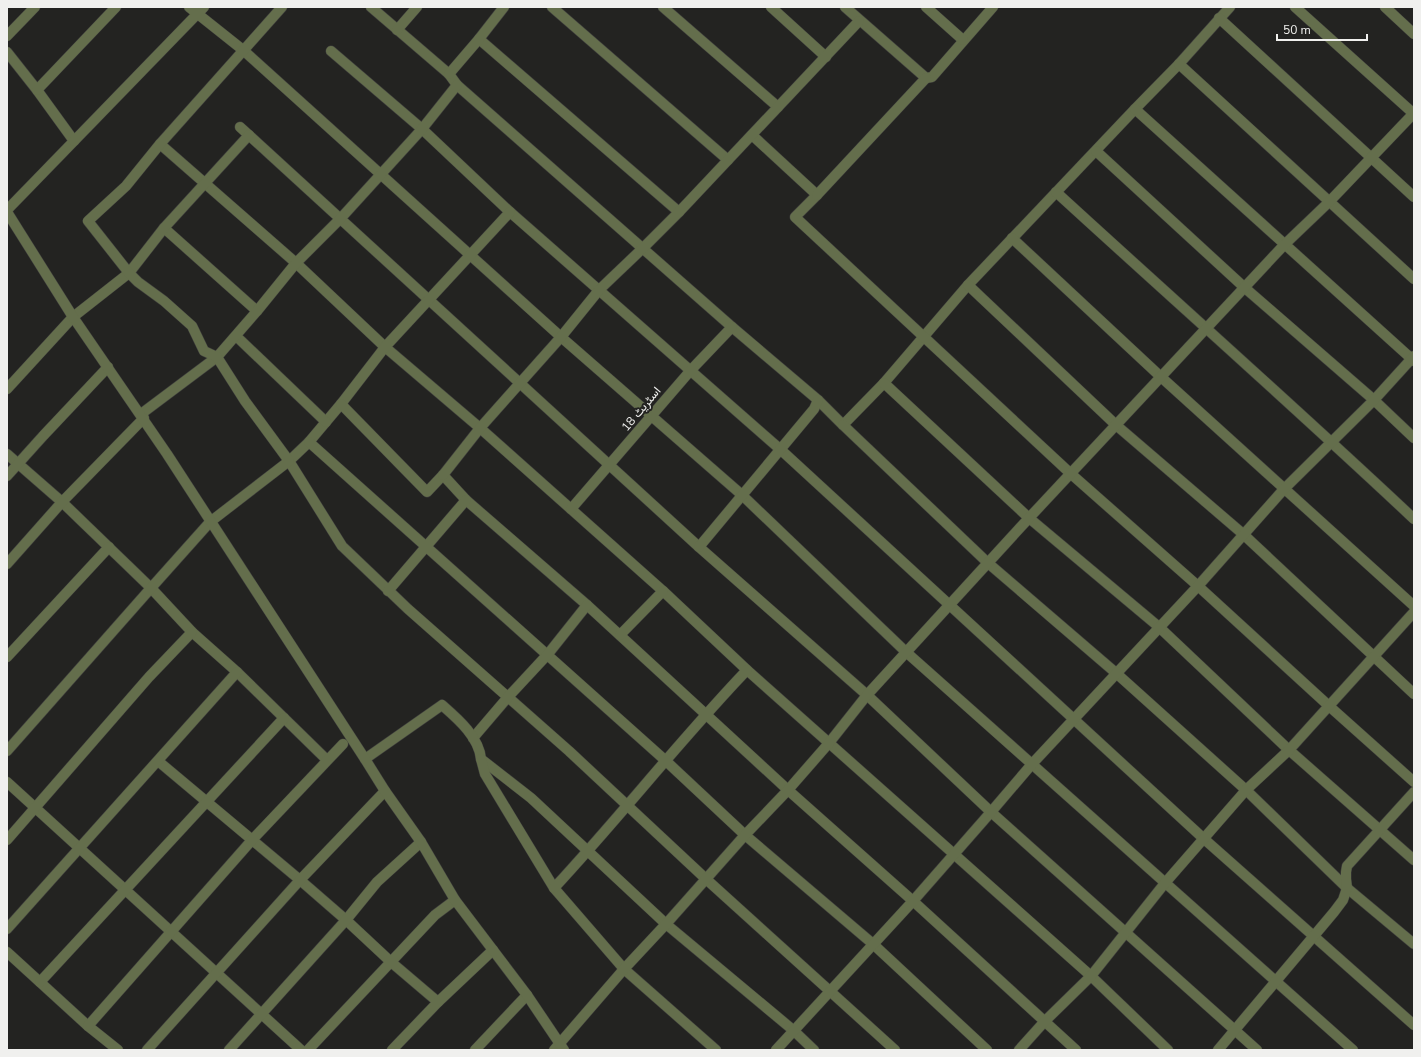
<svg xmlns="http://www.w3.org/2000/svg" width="1421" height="1057" viewBox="0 0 1421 1057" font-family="'Nunito Sans',Vazirmatn,sans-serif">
<rect width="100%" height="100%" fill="#232321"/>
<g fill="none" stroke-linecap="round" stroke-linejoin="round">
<defs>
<g id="minor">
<path d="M189,7L243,50L561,337L742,495L906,652L1353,1050"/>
<path d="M371,7L449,74L457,85L732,327L818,400L843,425L884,383L968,285L1135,109L1179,64L1230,7"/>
<path d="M552,7L728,160"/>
<path d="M663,7L778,107"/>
<path d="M771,7L826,57"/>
<path d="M845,7L926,78L932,77L993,7"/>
<path d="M926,7L963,40"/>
<path d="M1295,7L1414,114"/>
<path d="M1385,7L1414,34"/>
<path d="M1219,18L1414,197"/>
<path d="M397,30L417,7"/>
<path d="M7,36L35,7"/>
<path d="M479,39L679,212"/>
<path d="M331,51L422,129L510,212L781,450L1203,838L1414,1025"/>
<path d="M7,52L37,90L74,141L7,210"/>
<path d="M1179,64L1414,279"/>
<path d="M449,74L479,39L504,7"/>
<path d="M37,90L116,7"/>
<path d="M1135,109L1414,361"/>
<path d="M240,127L699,547L867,695L991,812L1257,1050"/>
<path d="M752,135L817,195L795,217L1070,473L1198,586L1329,706L1414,782"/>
<path d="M74,141L204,7"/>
<path d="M160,144L296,263L385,347L480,428L663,591L747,670L1091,976L1168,1050"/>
<path d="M1096,151L1245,288L1374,400L1414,438"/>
<path d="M1056,192C1175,301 1296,408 1414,519"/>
<path d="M817,195L926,78"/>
<path d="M510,212L385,347L341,404L309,442L289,461L342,546L408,609L569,751L706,879L895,1050"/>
<path d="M164,228L257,311"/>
<path d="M1012,238L1161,377L1414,606"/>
<path d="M968,285L1116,425L1243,534L1414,694"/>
<path d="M236,336L326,422"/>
<path d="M884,383L1029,518L1159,627L1289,750L1414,860"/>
<path d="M7,389L73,317L129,273L164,228L249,135"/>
<path d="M341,404L427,492L443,475L466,500L587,605L788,790L913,901L1076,1050"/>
<path d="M141,414L217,357L257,311L296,263L341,218L422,129L457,85"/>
<path d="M843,425L988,563L1116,673L1246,790L1347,888L1414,944"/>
<path d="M309,442L666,761L745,835L873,944L987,1050"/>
<path d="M7,454L62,502L151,588L192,632L237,672L327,760"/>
<path d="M443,475L480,428L561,337L599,290L643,248L679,212L859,21"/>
<path d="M7,476L43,436L108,367"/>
<path d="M571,509L691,370L732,327"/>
<path d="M699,547L814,409L818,400"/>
<path d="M7,564L62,502L144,418"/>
<path d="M388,591L466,500"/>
<path d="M620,635L663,591"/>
<path d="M7,657L109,547"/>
<path d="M473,738L508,697L548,654L587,605"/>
<path d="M7,751L151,588L210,522L289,461L245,401L217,357L204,351L192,326L164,301L138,282L129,273L88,221L126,186L160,144L282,7"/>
<path d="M365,759L442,705C458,719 479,737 481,759L531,798L666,924L793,1030L814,1050"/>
<path d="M481,759L485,774L554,888L624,969L716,1050"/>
<path d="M158,761L300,880L346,920L391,962L438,1002"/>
<path d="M7,782L301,1050"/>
<path d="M7,840L149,677L192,632"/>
<path d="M554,888C620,817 680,740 747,670"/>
<path d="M7,929L237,672"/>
<path d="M7,952L88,1026L118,1050"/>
<path d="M40,982L284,718"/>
<path d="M88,1026L252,840L343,744"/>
<path d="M147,1050L300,880L385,791"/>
<path d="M229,1050L346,920L377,882L421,842"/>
<path d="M308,1050L435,915L455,900"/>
<path d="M392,1050L438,1002L493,950"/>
<path d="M475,1050L527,995"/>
<path d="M554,1050L624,969L666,924L745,835L788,790L829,743L867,695L1029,518L1284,245L1329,202L1414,113"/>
<path d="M776,1050L913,901L991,812L1032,764L1198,586L1284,489L1374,400L1414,356"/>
<path d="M1019,1050L1045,1021L1091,976L1165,883L1246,790L1289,750L1414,612"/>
<path d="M1218,1050L1334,912L1343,900L1347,888L1346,879V872L1347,866L1414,792"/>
</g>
<path id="tertiary" d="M7,212L73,317L167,454L365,759L385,791L421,842L455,900L527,995L564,1050"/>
</defs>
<use href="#minor" stroke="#40403e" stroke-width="11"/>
<use href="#tertiary" stroke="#40403e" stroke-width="11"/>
<use href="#minor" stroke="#646e4c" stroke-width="10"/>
<use href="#tertiary" stroke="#646e4c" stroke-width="10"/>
</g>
<g text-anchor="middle" stroke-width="4" stroke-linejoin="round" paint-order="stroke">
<g font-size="12" fill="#f0f0ee" stroke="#232321">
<text transform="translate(641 409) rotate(-50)" y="4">اسٹریٹ 18</text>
</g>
</g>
<rect width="1421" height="1057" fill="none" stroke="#f0f0ee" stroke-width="16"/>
<path d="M1277 34v6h90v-6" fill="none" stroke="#f0f0ee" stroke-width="2"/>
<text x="1283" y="34" font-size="12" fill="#f0f0ee" stroke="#232321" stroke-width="3" paint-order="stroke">50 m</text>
</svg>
